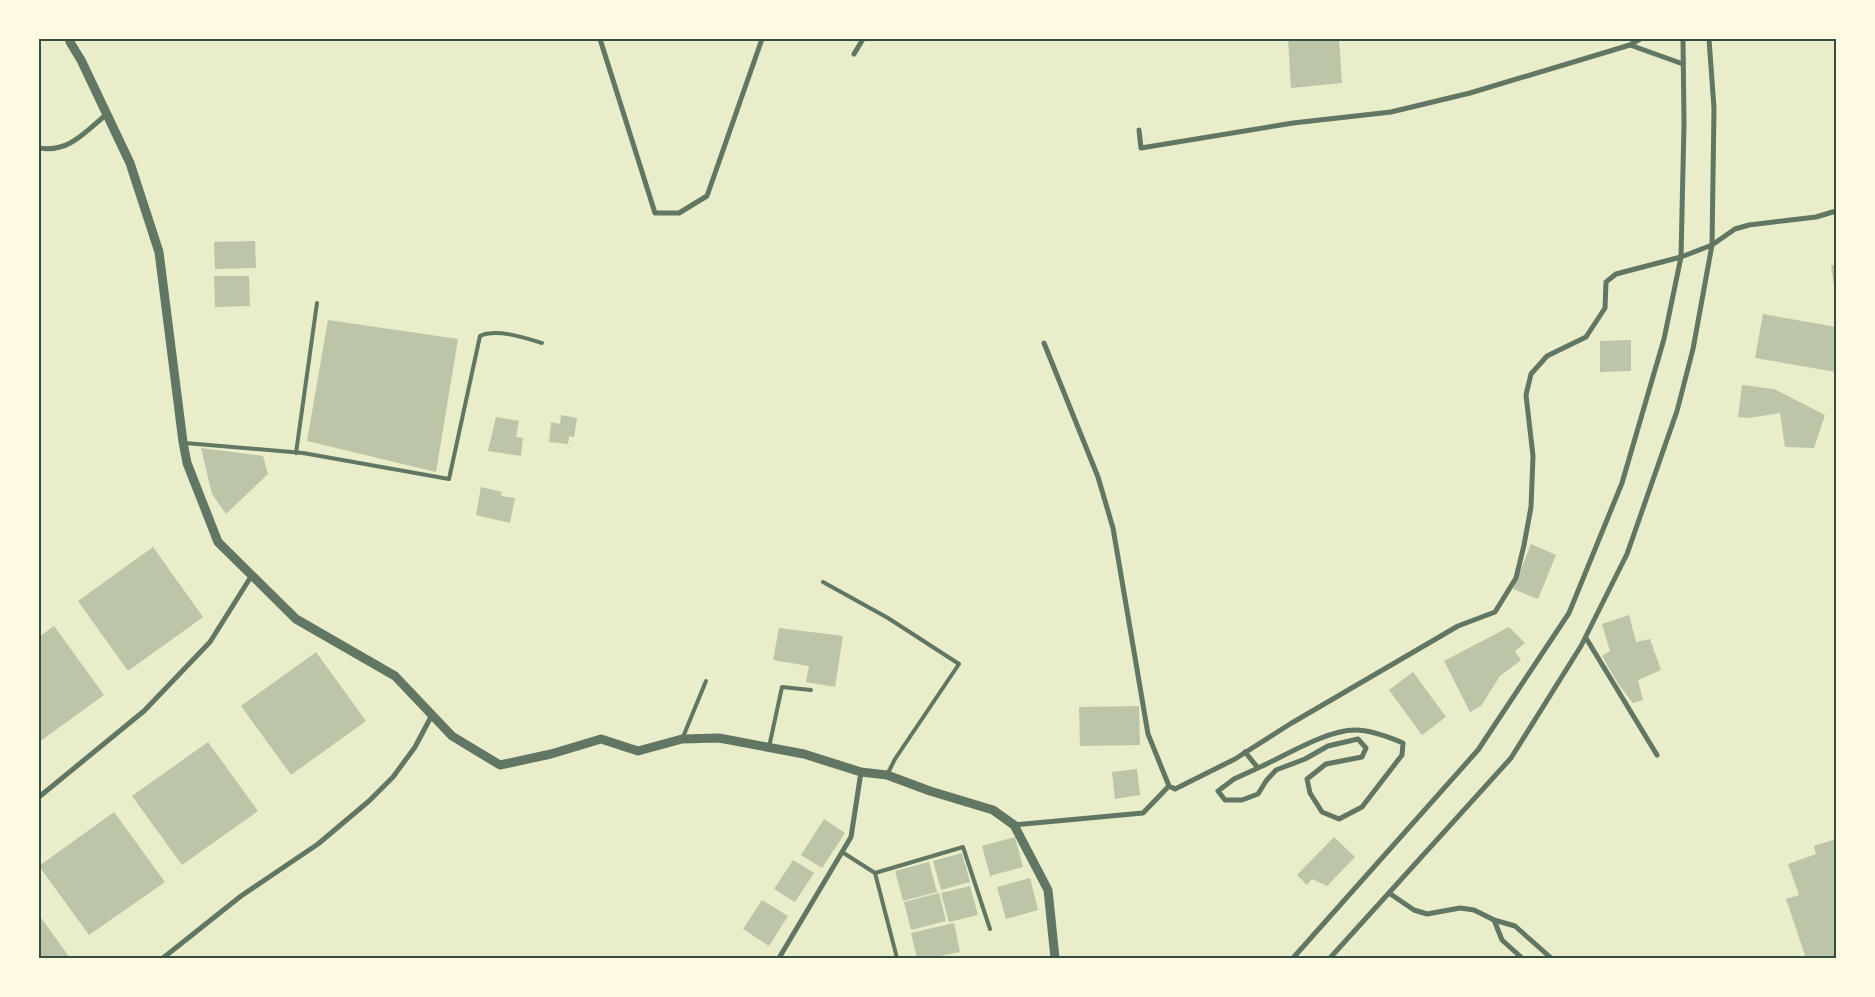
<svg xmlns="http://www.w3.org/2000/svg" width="1875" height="997" viewBox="0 0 1875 997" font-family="'Libre Baskerville',serif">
<rect width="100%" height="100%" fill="#e9edc9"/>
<g fill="#bcc5a7">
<path d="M1288,39H1339L1342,83L1291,88Z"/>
<path d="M255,241L256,268L215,269L214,242Z"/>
<path d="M1831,265H1836V286H1834Z"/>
<path d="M214,276H249L250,306L215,307Z"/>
<path d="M1763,314L1836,327V372L1755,358Z"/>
<path d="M328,320L458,339L436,472L307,441Z"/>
<path d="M1631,340V371L1600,372V341Z"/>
<path d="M1742,385L1774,389L1825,415L1814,448L1785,447L1780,413L1749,418L1738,417Z"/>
<path d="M561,415L577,418L574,437L569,436L568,444L549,442L551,422L560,424Z"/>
<path d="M496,417L519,421L516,437L523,438L521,456L488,451Z"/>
<path d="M201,448L263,456L268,474L226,514L212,494Z"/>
<path d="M481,487L502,492L501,496L515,498L510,523L476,515Z"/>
<path d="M1531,544L1556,555L1538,599L1513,589Z"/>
<path d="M153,547L203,617L128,671L78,601Z"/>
<path d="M1629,615L1636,642L1650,639L1661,670L1638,680L1643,700L1633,703L1619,685L1602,656L1610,651L1602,624Z"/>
<path d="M54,626L104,695L39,742V637Z"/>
<path d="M1509,627L1525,643L1515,651L1521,660L1500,676L1481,706L1470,712L1444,661Z"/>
<path d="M779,628L843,636L835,687L806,682L809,666L773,660Z"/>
<path d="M316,652L366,721L291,775L241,706Z"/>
<path d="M1413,672L1446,717L1422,735L1389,690Z"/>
<path d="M1139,706L1140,745L1080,746L1079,707Z"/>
<path d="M208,742L258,811L182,865L132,796Z"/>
<path d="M1137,769L1140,795L1115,799L1112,772Z"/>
<path d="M114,812L165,882L89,935L39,866Z"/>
<path d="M824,819L845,833L822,868L801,855Z"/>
<path d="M1015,837L1023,867L990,876L982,846Z"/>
<path d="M1334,837L1355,857L1327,886L1312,879L1307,885L1297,875Z"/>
<path d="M1836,839V958H1806L1786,899L1799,895L1788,864L1816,854L1814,846Z"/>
<path d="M962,853L970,882L941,890L933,861Z"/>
<path d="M793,860L814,873L795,902L774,889Z"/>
<path d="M929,862L937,892L903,901L895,871Z"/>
<path d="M1030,878L1038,910L1006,919L997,887Z"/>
<path d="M970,886L978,915L949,922L941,893Z"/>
<path d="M939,893L946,921L911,930L904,902Z"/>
<path d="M762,900L788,916L769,946L743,929Z"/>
<path d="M39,915L70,958H39Z"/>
<path d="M954,923L960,952L931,958H917L911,933Z"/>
</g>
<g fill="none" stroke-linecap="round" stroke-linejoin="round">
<g stroke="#617663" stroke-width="4">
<path d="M185,443L303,453L449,479L480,336C496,328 526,338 542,343"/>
<path d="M296,453L317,303"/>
<path d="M823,582L888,618L959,664L895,759L887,775"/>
<path d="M683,737L706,681"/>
<path d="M769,747L782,687L811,690"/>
<path d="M842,852L875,873L897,958"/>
<path d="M875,873L963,847L990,929"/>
</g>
<g stroke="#617663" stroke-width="5">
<path d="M600,39L655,213H679L707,196L762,39"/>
<path d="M1640,39L1630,45L1683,64"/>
<path d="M854,54L863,39"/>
<path d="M1139,130L1141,148L1293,123L1391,112L1470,93L1630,45"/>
<path d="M39,148C69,153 85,132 107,114"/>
<path d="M1044,343L1098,477L1113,528L1148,734L1169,786L1175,789L1235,759L1290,724L1458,626L1495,612L1516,578L1524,545L1531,507L1533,456L1526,395L1531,374L1547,356L1586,337L1605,308L1606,282L1616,274L1681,257L1712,245L1735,229L1749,225L1816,217L1836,211"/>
<path d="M1586,638L1657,755"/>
<path d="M1245,752L1258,768C1285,756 1326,730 1355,730C1370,730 1389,737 1403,743L1402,755L1362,807L1339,819L1322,812L1310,793L1307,779L1326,764L1362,757L1366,748L1358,739L1328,746L1305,759L1276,770L1266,781L1258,794L1242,800H1225L1218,791L1234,779L1258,768"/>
<path d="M39,797L144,711L210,642L252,575"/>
<path d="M1014,825L1143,813L1169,786"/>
<path d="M1389,893L1414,910L1427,914L1460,908L1474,910L1494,920L1515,926L1551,958"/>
<path d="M1494,920L1502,940L1522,958"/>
<path d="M163,958L241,896L318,844L369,801L393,777L415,747L432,715"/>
<path d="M779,958L851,837L861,772"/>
<path d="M1293,958L1478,750L1569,613L1622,483L1664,339L1681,257L1684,124L1683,39"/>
<path d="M1330,958L1511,758L1581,646L1627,554L1677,411L1693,349L1712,245L1714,108L1709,39"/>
</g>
<path stroke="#617663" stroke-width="9" d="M70,39V42L81,60L130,163L159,252L183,442L187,463L218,542L296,619L395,676L452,736L500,765L551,754L601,739L638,751L682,739L719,738L804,754L861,772L887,775L930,791L993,810L1014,825L1048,890L1055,958"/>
</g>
<rect width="1875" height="997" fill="none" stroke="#fefae0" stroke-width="80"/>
<rect x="40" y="40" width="1795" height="917" fill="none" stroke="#344e41" stroke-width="2"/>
</svg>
